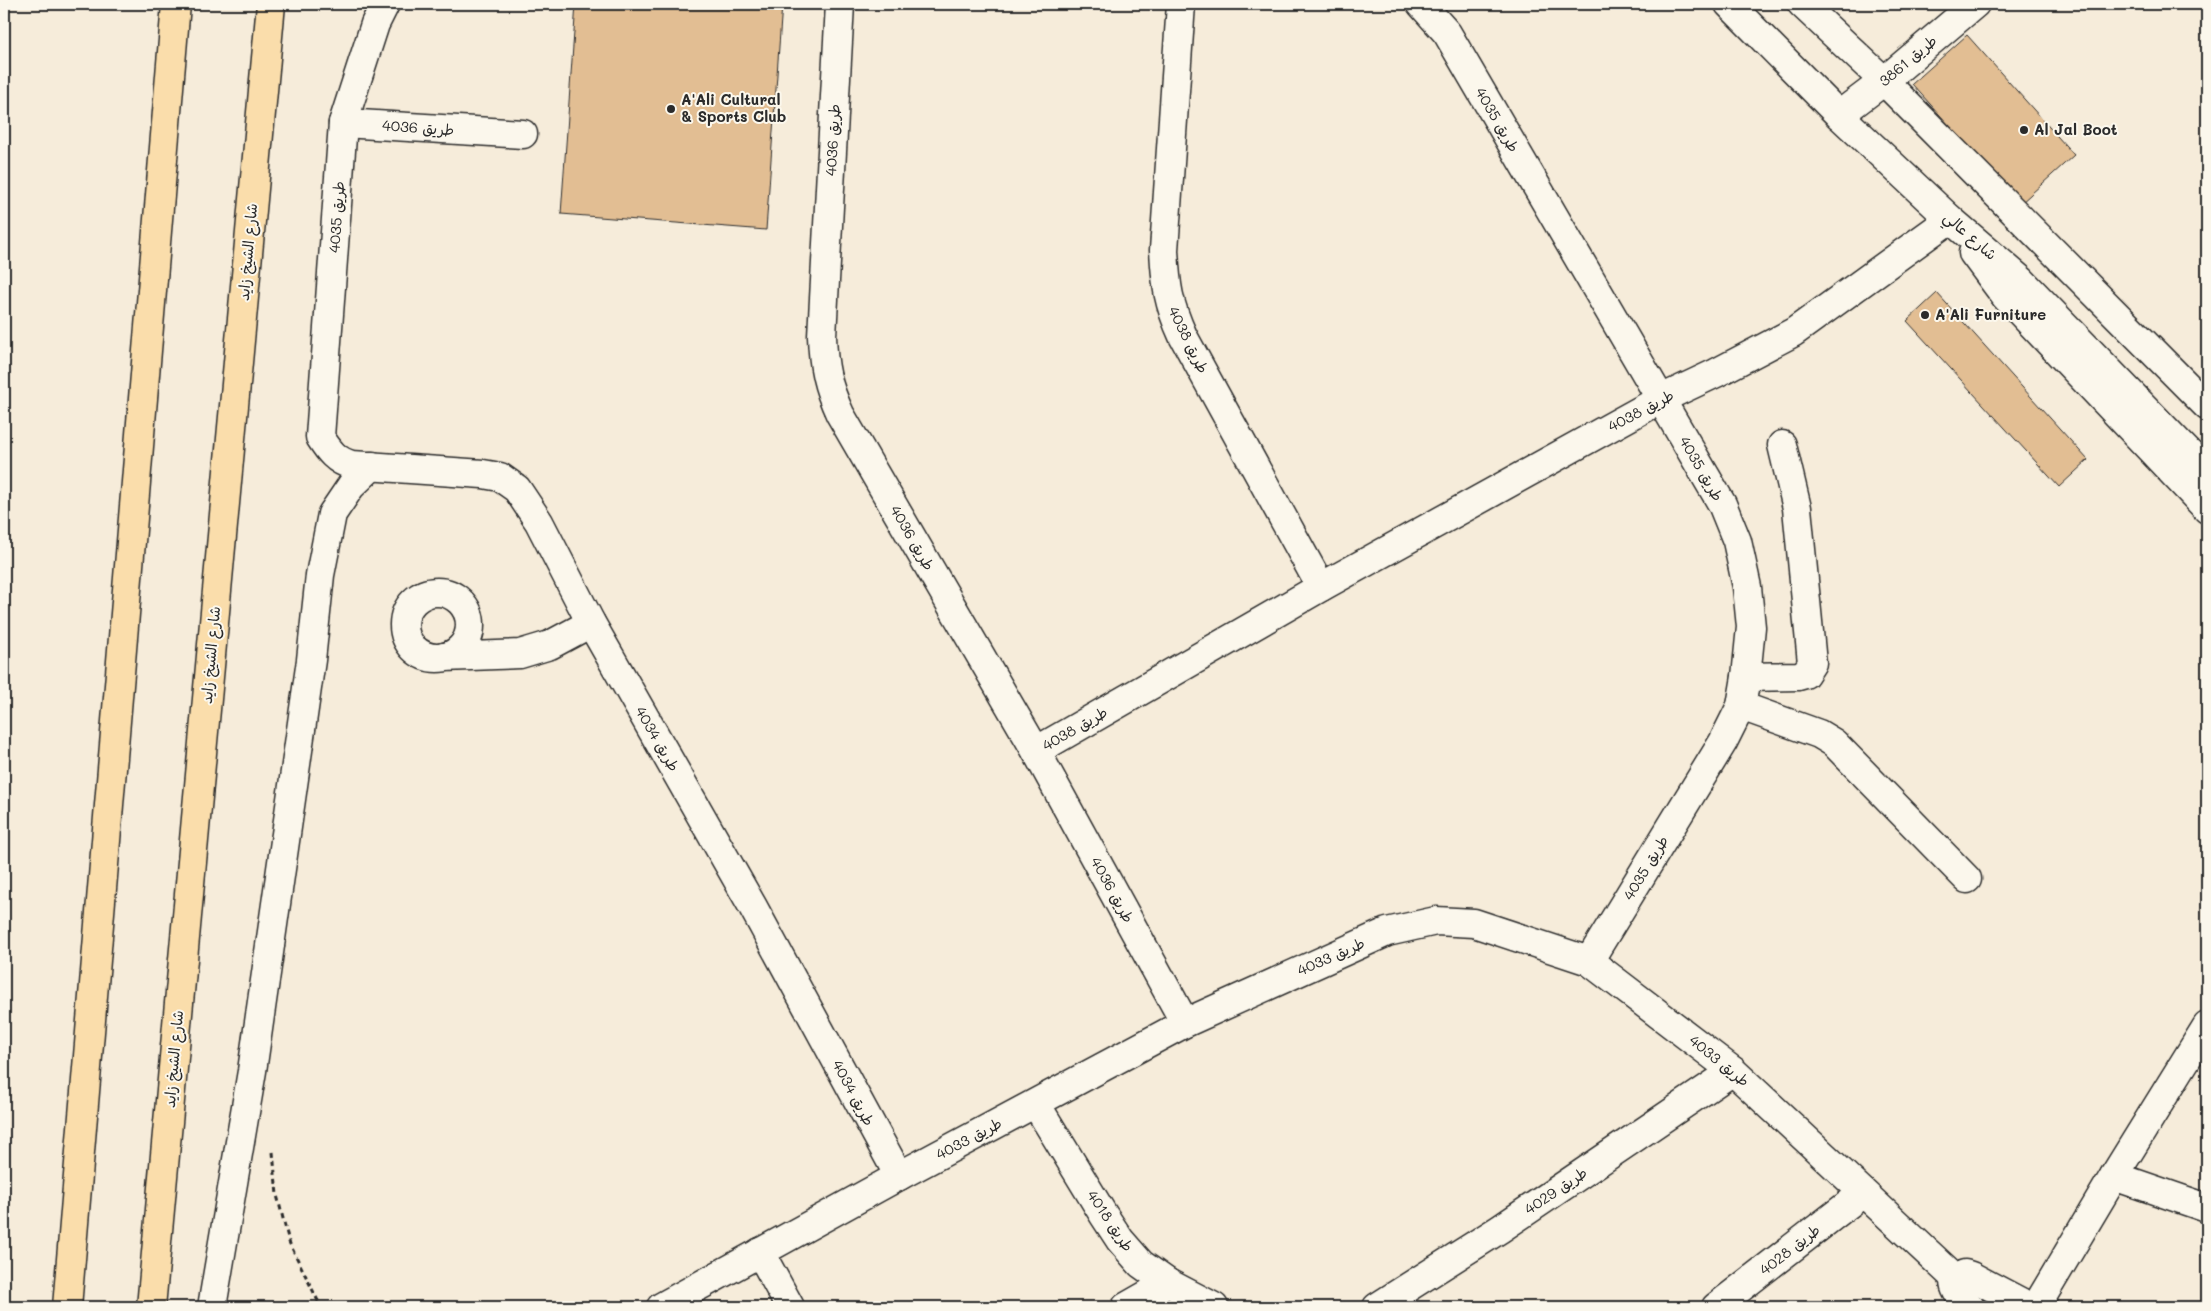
<svg xmlns="http://www.w3.org/2000/svg" width="2211" height="1311" viewBox="0 0 2211 1311" font-family="Mali,'Playpen Sans Arabic',sans-serif">
<rect width="100%" height="100%" fill="#f6ecda"/>
<filter id="ink" filterUnits="userSpaceOnUse"><feTurbulence type="fractalNoise" baseFrequency=".02" numOctaves="2"/><feDisplacementMap in="SourceGraphic" scale="10" xChannelSelector="R" yChannelSelector="G"/><feConvolveMatrix kernelMatrix="1 2 1 2 8 2 1 2 1" color-interpolation-filters="sRGB"/></filter>
<g filter="url(#ink)">
<g fill="#e2be93" stroke="#2b2b2b">
<path d="M576,4H782L766,230L561,214Z"/>
<path d="M1967,35L2074,155L2020,204L1912,84Z"/>
<path d="M1937,293L2088,460L2059,487L1907,321Z"/>
</g>
<g fill="none" stroke-linecap="round" stroke-linejoin="round">
<defs>
<g id="minor">
<path d="M385,4L375,24L343,123L320,437C329,451 336,461 352,465L483,474L500,477L517,489L539,522L591,623L753,907L899,1176"/>
<path d="M840,4L822,336C823,366 827,386 840,414L1036,751L1185,1023"/>
<path d="M1181,4L1164,250C1166,286 1168,303 1183,336L1321,587"/>
<path d="M1421,4L1447,33L1722,504L1737,541L1747,587L1751,627L1746,677L1741,706L1723,742L1589,961"/>
<path d="M1729,4L1839,115L1950,219L2021,280L2207,472"/>
<path d="M1802,4L1884,81L2207,406"/>
<path d="M1839,115L1884,81L1975,4"/>
<path d="M343,123L523,134"/>
<path d="M1973,253L2005,296L2207,509"/>
<circle cx="437" cy="625" r="33"/>
<path d="M444,657L520,654L550,645L591,623"/>
<path d="M1746,677L1798,676L1805,674L1812,663L1797,508L1782,445"/>
<path d="M1741,706L1819,734L1834,743L1967,879"/>
<path d="M1036,751L1321,587L1661,399L1716,373L1794,332L1950,219"/>
<path d="M1036,1104L1103,1214L1120,1240L1141,1264L1168,1283L1214,1307"/>
<path d="M2114,1176L2207,1208"/>
<path d="M760,1252L790,1307"/>
<path d="M1955,1278L1965,1274L1971,1276L2030,1307"/>
<path d="M1955,1278C1951,1289 1963,1299 1970,1307"/>
<path d="M212,1307L252,1071L311,660L320,575L332,514L351,486L372,466"/>
<path d="M661,1307L899,1176L1185,1023L1387,932L1436,921L1474,923L1589,961L1733,1071L1955,1278"/>
<path d="M1126,1307L1168,1283"/>
<path d="M1377,1307L1500,1229L1733,1071"/>
<path d="M1716,1307L1863,1193"/>
<path d="M2036,1307L2114,1176L2207,1026"/>
</g>
<g id="major">
<path d="M67,1307L176,4"/>
<path d="M151,1307L271,4"/>
</g>
</defs>
<use href="#minor" stroke="#2b2b2b" stroke-width="31"/>
<use href="#major" stroke="#2b2b2b" stroke-width="31"/>
<path stroke="#2b2b2b" stroke-width="3" stroke-dasharray="5 4" stroke-linecap="butt" d="M273,1152L277,1195L289,1242L321,1307"/>
<use href="#minor" stroke="#fbf7ec" stroke-width="28"/>
<use href="#major" stroke="#faddab" stroke-width="28"/>
</g>
</g>
<g fill="#2b2b2b" stroke="#fbf7ec" stroke-width="2">
<circle cx="671" cy="109" r="5"/>
<circle cx="2024" cy="130" r="5"/>
<circle cx="1925" cy="315" r="5"/>
</g>
<g text-anchor="middle" stroke-width="4" stroke-linejoin="round" paint-order="stroke">
<g font-size="15" fill="#2b2b2b" stroke="#fbf7ec">
<text transform="translate(1908 61) rotate(-40)" y="5">طريق 3861</text>
<text transform="translate(1497 120) rotate(60)" y="5">طريق 4035</text>
<text transform="translate(418 128) rotate(4)" y="5">طريق 4036</text>
<text transform="translate(833 140) rotate(-87)" y="5">طريق 4036</text>
<text transform="translate(337 217) rotate(-86)" y="5">طريق 4035</text>
<text transform="translate(1970 236) rotate(41)" y="5">شارع عالي</text>
<text transform="translate(248 252) rotate(-85)" y="5">شارع الشيخ زايد</text>
<text transform="translate(1188 340) rotate(64)" y="5">طريق 4038</text>
<text transform="translate(1641 411) rotate(-28)" y="5">طريق 4038</text>
<text transform="translate(1701 469) rotate(60)" y="5">طريق 4035</text>
<text transform="translate(912 538) rotate(60)" y="5">طريق 4036</text>
<text transform="translate(211 655) rotate(-85)" y="5">شارع الشيخ زايد</text>
<text transform="translate(1075 729) rotate(-30)" y="5">طريق 4038</text>
<text transform="translate(657 739) rotate(60)" y="5">طريق 4034</text>
<text transform="translate(1646 868) rotate(-59)" y="5">طريق 4035</text>
<text transform="translate(1112 890) rotate(61)" y="5">طريق 4036</text>
<text transform="translate(1331 957) rotate(-24)" y="5">طريق 4033</text>
<text transform="translate(174 1059) rotate(-85)" y="5">شارع الشيخ زايد</text>
<text transform="translate(1719 1061) rotate(39)" y="5">طريق 4033</text>
<text transform="translate(853 1093) rotate(62)" y="5">طريق 4034</text>
<text transform="translate(969 1139) rotate(-28)" y="5">طريق 4033</text>
<text transform="translate(1556 1191) rotate(-34)" y="5">طريق 4029</text>
<text transform="translate(1110 1221) rotate(56)" y="5">طريق 4018</text>
<text transform="translate(1790 1250) rotate(-38)" y="5">طريق 4028</text>
</g>
<g font-size="15" font-weight="bold" fill="#2b2b2b" stroke="#fbf7ec" text-anchor="start">
<text x="681" y="105">A'Ali Cultural<tspan x="681" dy="17">&amp; Sports Club</tspan></text>
<text x="2034" y="135">Al Jal Boot</text>
<text x="1935" y="320">A'Ali Furniture</text>
</g>
</g>
<rect width="2211" height="1311" fill="none" stroke="#fbf7ec" stroke-width="20"/>
<rect x="10" y="10" width="2191" height="1291" fill="none" stroke="#2b2b2b" stroke-width="2" filter="url(#ink)"/>
</svg>
